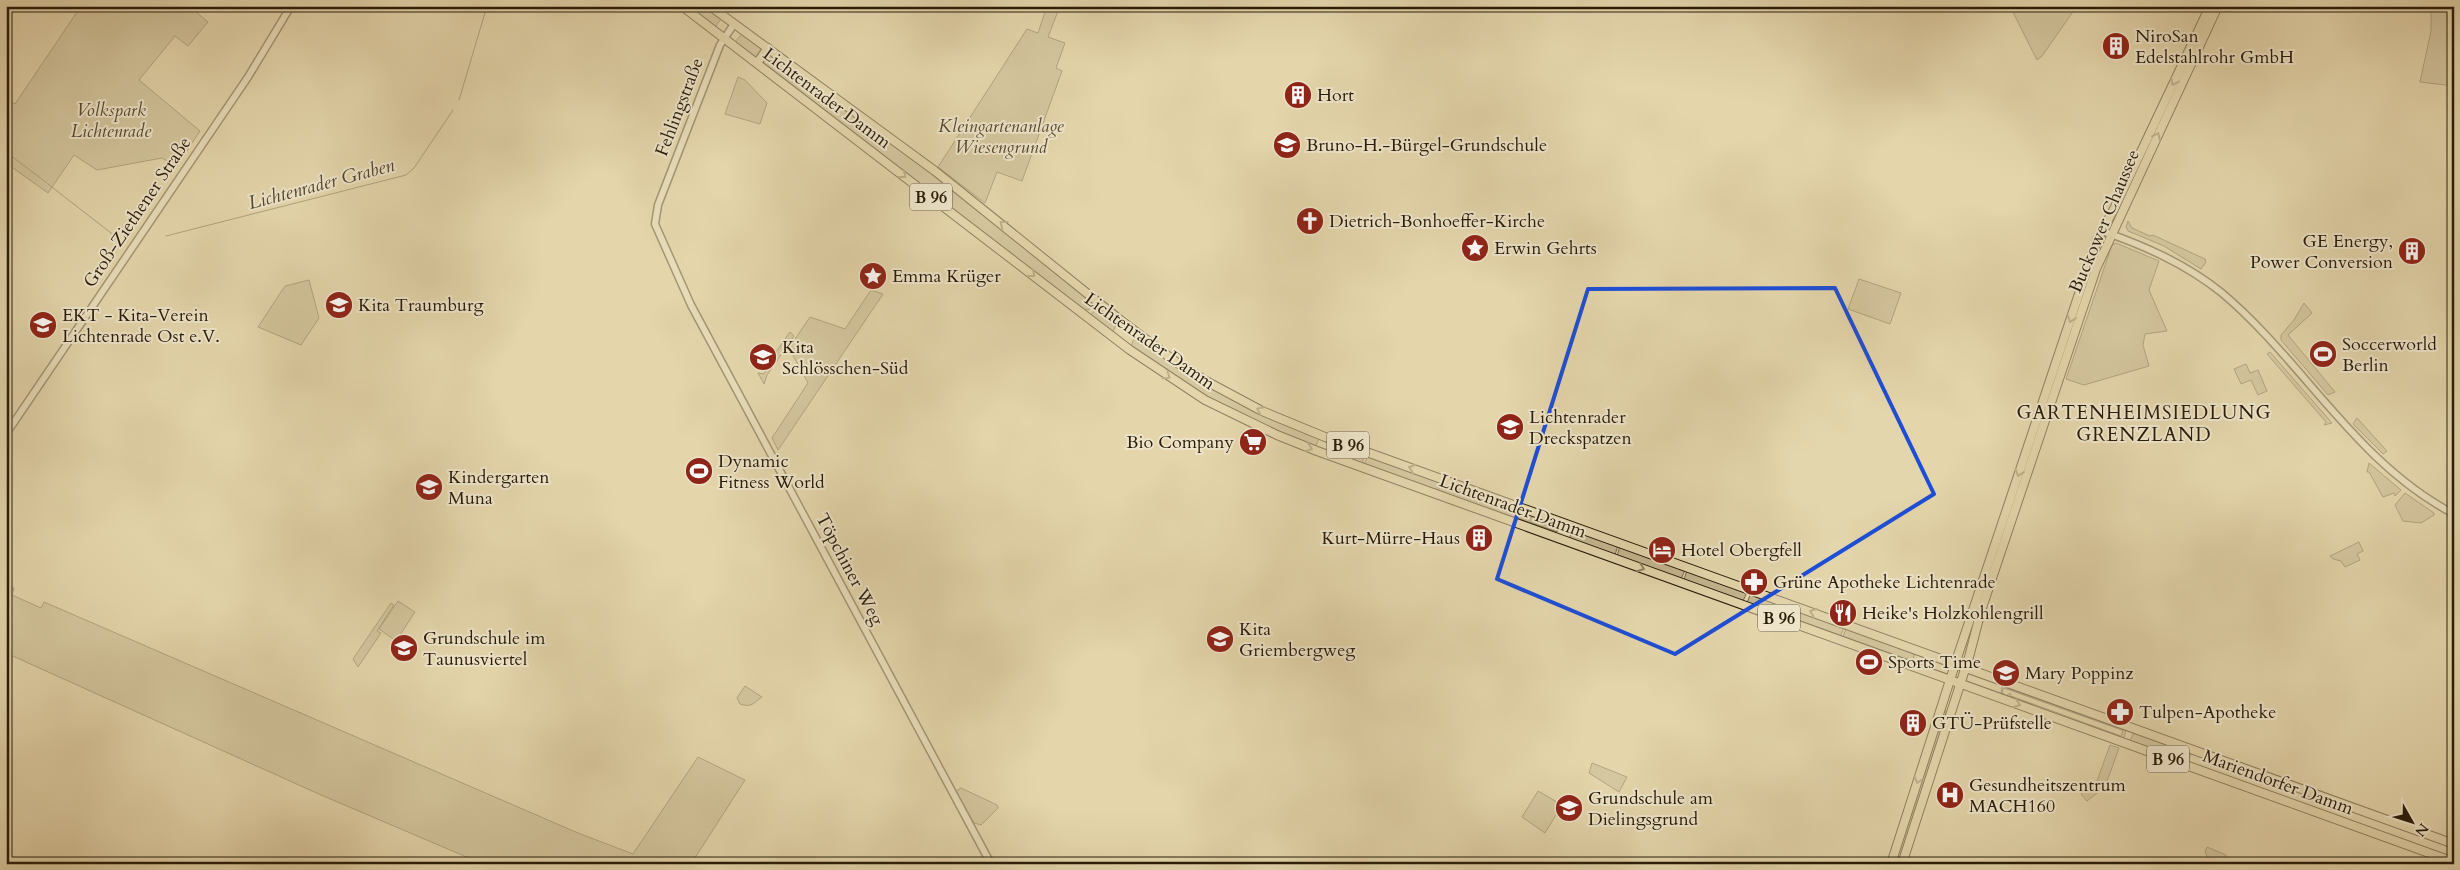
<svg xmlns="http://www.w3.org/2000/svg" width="2460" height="870" viewBox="0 0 2460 870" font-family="Cardo,serif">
<rect width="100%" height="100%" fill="#e4d6ac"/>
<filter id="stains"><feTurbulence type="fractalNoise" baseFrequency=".004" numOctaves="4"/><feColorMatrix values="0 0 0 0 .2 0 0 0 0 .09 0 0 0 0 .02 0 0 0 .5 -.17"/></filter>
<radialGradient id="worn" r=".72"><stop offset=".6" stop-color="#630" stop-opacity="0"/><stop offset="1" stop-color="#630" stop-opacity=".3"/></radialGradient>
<g fill="#c4b690" stroke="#76694d" fill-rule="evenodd">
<path d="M81,6H189L208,22L188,46L175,36L139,80L200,131L176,167L162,158L97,170L74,155L48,193L6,163V108L11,101L15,104Z"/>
<path d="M687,6H704L721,19L715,27Z"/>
<path d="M1047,6H1060L1048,37L1065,43L1056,68L1062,71L1022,181L997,172L985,203L938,167L1027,29L1038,33Z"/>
<path d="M2010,6H2077L2042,56L2037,60Z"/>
<path d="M2431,6H2454V86L2420,82L2431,31Z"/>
<path d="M742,34L762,48L757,58L735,42Z"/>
<path d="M768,53L936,176L1092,302L1089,310L1084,309L762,63L761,60Z"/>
<path d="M738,77L745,80L767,103L760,124L725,114Z"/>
<path d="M2128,221L2132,228L2150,236L2153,235L2205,259L2206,262L2201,269L2164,246L2128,231L2126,227Z"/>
<path d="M2116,243L2159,261L2149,290L2167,331L2145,334L2143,345L2149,366L2084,385L2066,379L2112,245Z"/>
<path d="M1859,279L1901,293L1890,324L1848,309Z"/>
<path d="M309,280L319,318L301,345L258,327L285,286Z"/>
<path d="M871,290L883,294L778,450L772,438L808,383L789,348L810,317L845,329Z"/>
<path d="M2304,303L2312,313L2288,335L2335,392L2328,395L2281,340V335L2294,320Z"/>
<path d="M1097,307L1117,322L1113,332L1091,315Z"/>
<path d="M790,332L794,336L767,375L764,384L758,373L764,374L771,359Z"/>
<path d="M1135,336L1165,357L1319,438L1316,446L1281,434L1219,403L1187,385L1131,346Z"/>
<path d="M2270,352L2332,423L2324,425L2326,422L2267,354Z"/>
<path d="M2246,364L2250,373L2258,370L2267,391L2258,395L2251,380L2241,384L2234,369Z"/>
<path d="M2357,418L2387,451L2383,454L2353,424Z"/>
<path d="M1332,442L1365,454L1362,464L1327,451Z"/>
<path d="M1368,455L1440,481L1436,491L1364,465Z"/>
<path d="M2369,463L2401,490L2395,496L2394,493L2383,497L2369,472H2367Z"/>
<path d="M1442,482L1559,525L1557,532L1438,491Z"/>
<path d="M2405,493L2434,513V515L2421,523L2403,521L2395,505Z"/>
<path d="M1573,529L1618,545L1615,555L1569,539Z"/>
<path d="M2359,542L2363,551L2357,554L2360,560L2345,567L2341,561L2333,559L2330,556Z"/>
<path d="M1620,546L1685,570L1681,579L1617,556Z"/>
<path d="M1687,570L1747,592L1743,601L1684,580Z"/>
<path d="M6,585L14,588L12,595L41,608L44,602L578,833L633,854L698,757L745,780L691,864H483L321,795L6,653Z"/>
<path d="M1751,593L1844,627L1840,637L1747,603Z"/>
<path d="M398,601L415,612L396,641L379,629Z"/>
<path d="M391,603L394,605L377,631L381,633L358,667L353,659Z"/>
<path d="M1846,628L1915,653L1913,660L1900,658L1843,637Z"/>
<path d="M745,686L762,697C753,703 752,708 740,704L737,698Z"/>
<path d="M2002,686L2126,730L2124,738L2001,695ZM2004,688L2119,729L2123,731L2121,736L2011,696L2010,693L2006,696L2002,692Z"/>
<path d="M1944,709L1946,710L1938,741L1898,864H1895Z"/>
<path d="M2134,732L2191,752L2189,761L2130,741Z"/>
<path d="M2110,745L2119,748L2105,787L2087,801L2081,794L2097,781Z"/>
<path d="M1592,763L1627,777L1619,792L1589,773Z"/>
<path d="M961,788L997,805L998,808L981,825L974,823L956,791Z"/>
<path d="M1538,791L1562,805L1545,833L1522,817Z"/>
<path d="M2207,847L2226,855L2229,862L2211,864L2205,852Z"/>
</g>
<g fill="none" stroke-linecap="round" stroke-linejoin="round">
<g stroke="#73664a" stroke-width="1">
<path d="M459,100L487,6"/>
<path d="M6,152L47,183"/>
<path d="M48,184L120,240"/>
<path d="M166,236L406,175L414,168L453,110"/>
</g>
<defs>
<g id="minor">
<path d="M734,24L720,45L658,205L655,224L691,305L991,864"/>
<path d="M2102,231C2145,246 2186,264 2222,293C2304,362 2356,463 2454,514"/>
<path d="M6,434L248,77L291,6"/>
</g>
<g id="major">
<path d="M682,6L1130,350L1205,400L1277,435L1317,451L2454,862"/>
<path d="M710,6L935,171L1119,319L1176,362L1206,381L1262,411L1325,437L2454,844"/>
<path d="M757,63L768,48"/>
<path d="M1891,864L1959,652L2097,240L2114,209L2210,6"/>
<path d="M1902,864L1969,657L1981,611L2096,269L2218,6"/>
</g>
</defs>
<use href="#minor" stroke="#584a32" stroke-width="9"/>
<use href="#major" stroke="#291c0a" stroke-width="10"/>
<use href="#minor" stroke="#ede4c9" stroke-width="6"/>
<use href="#major" stroke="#e4d6ac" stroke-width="8"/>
</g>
<defs><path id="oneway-chevron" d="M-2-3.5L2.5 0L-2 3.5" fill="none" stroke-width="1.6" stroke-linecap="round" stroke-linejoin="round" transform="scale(1.25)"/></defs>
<g stroke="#908263">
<use href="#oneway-chevron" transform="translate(2174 82) rotate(115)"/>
<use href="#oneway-chevron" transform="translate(2157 136) rotate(-65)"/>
<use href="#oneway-chevron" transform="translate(903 175) rotate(38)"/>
<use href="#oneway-chevron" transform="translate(1003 224) rotate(-142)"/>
<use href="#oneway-chevron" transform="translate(1032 274) rotate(37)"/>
<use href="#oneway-chevron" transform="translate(2071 319) rotate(109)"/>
<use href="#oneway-chevron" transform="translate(1167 376) rotate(34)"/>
<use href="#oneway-chevron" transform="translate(1260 410) rotate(-154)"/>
<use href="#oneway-chevron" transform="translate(1309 448) rotate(22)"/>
<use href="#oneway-chevron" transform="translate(1412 468) rotate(-160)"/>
<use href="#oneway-chevron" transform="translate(2019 473) rotate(109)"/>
<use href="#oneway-chevron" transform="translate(1641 568) rotate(20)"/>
<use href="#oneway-chevron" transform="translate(1813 612) rotate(-160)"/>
<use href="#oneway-chevron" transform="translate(2017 704) rotate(20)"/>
<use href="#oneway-chevron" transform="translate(1918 780) rotate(108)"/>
</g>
<path d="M0 0H2460V870H0ZM1835,288L1934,494L1675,654L1497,579L1588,289Z" fill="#e4d6ac" fill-opacity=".55" fill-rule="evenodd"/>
<path fill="none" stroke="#1d4ed8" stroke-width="4" stroke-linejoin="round" d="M1835,288L1934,494L1675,654L1497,579L1588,289Z"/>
<defs>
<symbol id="building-disc" viewBox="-11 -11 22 22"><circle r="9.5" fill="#8f2418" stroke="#ede4c9"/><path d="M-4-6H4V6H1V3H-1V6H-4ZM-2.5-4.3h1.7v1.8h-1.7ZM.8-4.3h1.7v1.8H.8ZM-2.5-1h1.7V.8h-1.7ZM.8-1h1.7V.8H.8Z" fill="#fff"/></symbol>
<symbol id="school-disc" viewBox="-11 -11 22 22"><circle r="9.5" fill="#8f2418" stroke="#ede4c9"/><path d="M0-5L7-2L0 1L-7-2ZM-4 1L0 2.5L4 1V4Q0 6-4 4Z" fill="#fff"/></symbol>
<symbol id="church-disc" viewBox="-11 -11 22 22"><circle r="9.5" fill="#8f2418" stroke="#ede4c9"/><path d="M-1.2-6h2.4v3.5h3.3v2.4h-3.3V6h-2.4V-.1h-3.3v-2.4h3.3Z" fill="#fff"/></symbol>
<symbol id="sight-disc" viewBox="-11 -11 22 22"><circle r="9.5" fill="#8f2418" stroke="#ede4c9"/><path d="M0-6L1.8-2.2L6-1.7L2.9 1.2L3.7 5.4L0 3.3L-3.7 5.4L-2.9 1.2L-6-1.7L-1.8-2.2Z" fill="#fff"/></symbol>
<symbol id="stadium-disc" viewBox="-11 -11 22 22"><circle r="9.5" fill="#8f2418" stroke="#ede4c9"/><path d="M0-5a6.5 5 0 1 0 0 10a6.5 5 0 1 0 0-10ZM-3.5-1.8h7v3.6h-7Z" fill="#fff"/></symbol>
<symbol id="supermarket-disc" viewBox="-11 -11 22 22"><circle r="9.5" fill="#8f2418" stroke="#ede4c9"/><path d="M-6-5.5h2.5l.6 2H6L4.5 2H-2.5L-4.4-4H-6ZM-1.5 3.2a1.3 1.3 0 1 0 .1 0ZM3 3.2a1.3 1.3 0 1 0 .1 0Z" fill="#fff"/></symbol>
<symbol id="hotel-disc" viewBox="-11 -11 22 22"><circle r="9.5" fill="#8f2418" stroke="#ede4c9"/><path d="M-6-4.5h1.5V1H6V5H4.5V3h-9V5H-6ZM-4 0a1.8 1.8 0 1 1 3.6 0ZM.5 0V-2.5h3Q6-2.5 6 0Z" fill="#fff"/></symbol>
<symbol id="pharmacy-disc" viewBox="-11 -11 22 22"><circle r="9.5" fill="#8f2418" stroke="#ede4c9"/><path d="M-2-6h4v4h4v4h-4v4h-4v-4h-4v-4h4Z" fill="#fff"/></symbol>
<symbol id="restaurant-disc" viewBox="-11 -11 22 22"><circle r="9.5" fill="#8f2418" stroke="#ede4c9"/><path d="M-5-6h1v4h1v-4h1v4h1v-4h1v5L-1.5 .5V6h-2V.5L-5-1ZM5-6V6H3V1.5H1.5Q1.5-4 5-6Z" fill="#fff"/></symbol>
<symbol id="hospital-disc" viewBox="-11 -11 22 22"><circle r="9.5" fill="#8f2418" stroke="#ede4c9"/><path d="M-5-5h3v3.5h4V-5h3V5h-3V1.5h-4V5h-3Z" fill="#fff"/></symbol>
</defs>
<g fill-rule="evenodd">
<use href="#building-disc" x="2100" y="30" width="32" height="32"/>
<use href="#building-disc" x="1282" y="79" width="32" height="32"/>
<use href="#school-disc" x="1271" y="129" width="32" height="32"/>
<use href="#church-disc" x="1294" y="205" width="32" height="32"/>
<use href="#sight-disc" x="1459" y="232" width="32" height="32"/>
<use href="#building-disc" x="2396" y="235" width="32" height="32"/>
<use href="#sight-disc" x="857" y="260" width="32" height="32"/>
<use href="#school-disc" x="323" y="289" width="32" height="32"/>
<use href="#school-disc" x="27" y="309" width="32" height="32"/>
<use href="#stadium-disc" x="2307" y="338" width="32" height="32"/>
<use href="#school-disc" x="747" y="341" width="32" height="32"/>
<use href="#school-disc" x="1494" y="411" width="32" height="32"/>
<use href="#supermarket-disc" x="1237" y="426" width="32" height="32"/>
<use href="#stadium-disc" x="683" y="455" width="32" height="32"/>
<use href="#school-disc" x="413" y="471" width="32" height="32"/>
<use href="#building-disc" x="1463" y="522" width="32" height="32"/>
<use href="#hotel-disc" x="1646" y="534" width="32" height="32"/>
<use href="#pharmacy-disc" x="1738" y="566" width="32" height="32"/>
<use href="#restaurant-disc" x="1827" y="597" width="32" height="32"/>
<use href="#school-disc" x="1204" y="623" width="32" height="32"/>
<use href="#school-disc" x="388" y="632" width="32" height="32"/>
<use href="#stadium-disc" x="1853" y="646" width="32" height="32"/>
<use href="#school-disc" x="1990" y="657" width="32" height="32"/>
<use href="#pharmacy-disc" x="2104" y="696" width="32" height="32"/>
<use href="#building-disc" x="1897" y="707" width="32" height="32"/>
<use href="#hospital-disc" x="1934" y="779" width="32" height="32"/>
<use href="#school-disc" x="1553" y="792" width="32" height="32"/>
</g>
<g text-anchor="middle" stroke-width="4" stroke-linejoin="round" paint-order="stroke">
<g fill="#ede4c9" stroke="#645843" stroke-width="1">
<rect x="910" y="183.5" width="42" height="27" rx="4"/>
<rect x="1327" y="431.5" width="42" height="27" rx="4"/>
<rect x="1758" y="604.5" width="42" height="27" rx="4"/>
<rect x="2147" y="745.5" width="42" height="27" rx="4"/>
</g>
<g font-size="16" font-weight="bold" fill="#291c0a">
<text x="931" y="203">B 96</text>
<text x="1348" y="451">B 96</text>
<text x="1779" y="624">B 96</text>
<text x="2168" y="765">B 96</text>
</g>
<g font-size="18" fill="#291c0a" stroke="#ede4c9" text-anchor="start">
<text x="2135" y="42">NiroSan<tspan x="2135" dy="21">Edelstahlrohr GmbH</tspan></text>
<text x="1317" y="101">Hort</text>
<text x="1306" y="151">Bruno-H.-Bürgel-Grundschule</text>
<text x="1329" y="227">Dietrich-Bonhoeffer-Kirche</text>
<text x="2393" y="247" text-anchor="end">GE Energy,<tspan x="2393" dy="21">Power Conversion</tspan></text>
<text x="1494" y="254">Erwin Gehrts</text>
<text x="892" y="282">Emma Krüger</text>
<text x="358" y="311">Kita Traumburg</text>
<text x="62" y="321">EKT - Kita-Verein<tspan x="62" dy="21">Lichtenrade Ost e.V.</tspan></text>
<text x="2342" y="350">Soccerworld<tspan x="2342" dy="21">Berlin</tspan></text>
<text x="782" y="353">Kita<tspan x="782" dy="21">Schlösschen-Süd</tspan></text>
<text x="1529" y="423">Lichtenrader<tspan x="1529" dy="21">Dreckspatzen</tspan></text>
<text x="1234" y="448" text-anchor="end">Bio Company</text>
<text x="718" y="467">Dynamic<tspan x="718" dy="21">Fitness World</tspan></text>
<text x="448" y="483">Kindergarten<tspan x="448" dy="21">Muna</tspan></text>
<text x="1460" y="544" text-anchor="end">Kurt-Mürre-Haus</text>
<text x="1681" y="556">Hotel Obergfell</text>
<text x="1773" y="588">Grüne Apotheke Lichtenrade</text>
<text x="1862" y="619">Heike's Holzkohlengrill</text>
<text x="1239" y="635">Kita<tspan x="1239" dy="21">Griembergweg</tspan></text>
<text x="423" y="644">Grundschule im<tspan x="423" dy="21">Taunusviertel</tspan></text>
<text x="1888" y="668">Sports Time</text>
<text x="2025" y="679">Mary Poppinz</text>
<text x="2139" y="718">Tulpen-Apotheke</text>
<text x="1932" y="729">GTÜ-Prüfstelle</text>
<text x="1969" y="791">Gesundheitszentrum<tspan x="1969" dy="21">MACH160</tspan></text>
<text x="1588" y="804">Grundschule am<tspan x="1588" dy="21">Dielingsgrund</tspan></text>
</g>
<g font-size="18" fill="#291c0a" stroke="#ede4c9">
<text transform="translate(827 98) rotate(37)" y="6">Lichtenrader Damm</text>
<text transform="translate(679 107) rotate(-69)" y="6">Fehlingstraße</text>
<text transform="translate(137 212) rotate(-56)" y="6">Groß-Ziethener Straße</text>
<text transform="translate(2104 221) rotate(-67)" y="6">Buckower Chaussee</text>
<text transform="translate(1150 341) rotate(35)" y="6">Lichtenrader Damm</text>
<text transform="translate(1513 506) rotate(20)" y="6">Lichtenrader Damm</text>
<text transform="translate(850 569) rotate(62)" y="6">Töpchiner Weg</text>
<text transform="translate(2278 782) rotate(20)" y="6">Mariendorfer Damm</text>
</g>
<g font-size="18" font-style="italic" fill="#584a32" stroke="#ede4c9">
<text x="111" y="116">Volkspark<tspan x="111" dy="21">Lichtenrade</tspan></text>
<text x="1001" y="132">Kleingartenanlage<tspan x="1001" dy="21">Wiesengrund</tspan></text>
</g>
<g font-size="19" font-style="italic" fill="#54472f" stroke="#ede4c9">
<text transform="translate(321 183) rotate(-15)" y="7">Lichtenrader Graben</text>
</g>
<g font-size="19" letter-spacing="1" fill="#291c0a" stroke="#ede4c9">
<text x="2144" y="419">GARTENHEIMSIEDLUNG<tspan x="2144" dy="22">GRENZLAND</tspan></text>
</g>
</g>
<rect width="2460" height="870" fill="none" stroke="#e4d6ac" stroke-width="25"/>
<rect x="8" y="8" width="2445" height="855" fill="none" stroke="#291c0a" stroke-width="2.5"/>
<rect x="12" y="12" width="2435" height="845" fill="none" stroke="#291c0a"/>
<g transform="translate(2412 822) rotate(129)" stroke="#ede4c9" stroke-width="4" paint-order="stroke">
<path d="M0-4L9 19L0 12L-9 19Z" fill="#291c0a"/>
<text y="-8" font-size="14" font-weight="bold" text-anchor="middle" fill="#291c0a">N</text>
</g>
<rect width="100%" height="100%" filter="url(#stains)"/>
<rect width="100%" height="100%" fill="url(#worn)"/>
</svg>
